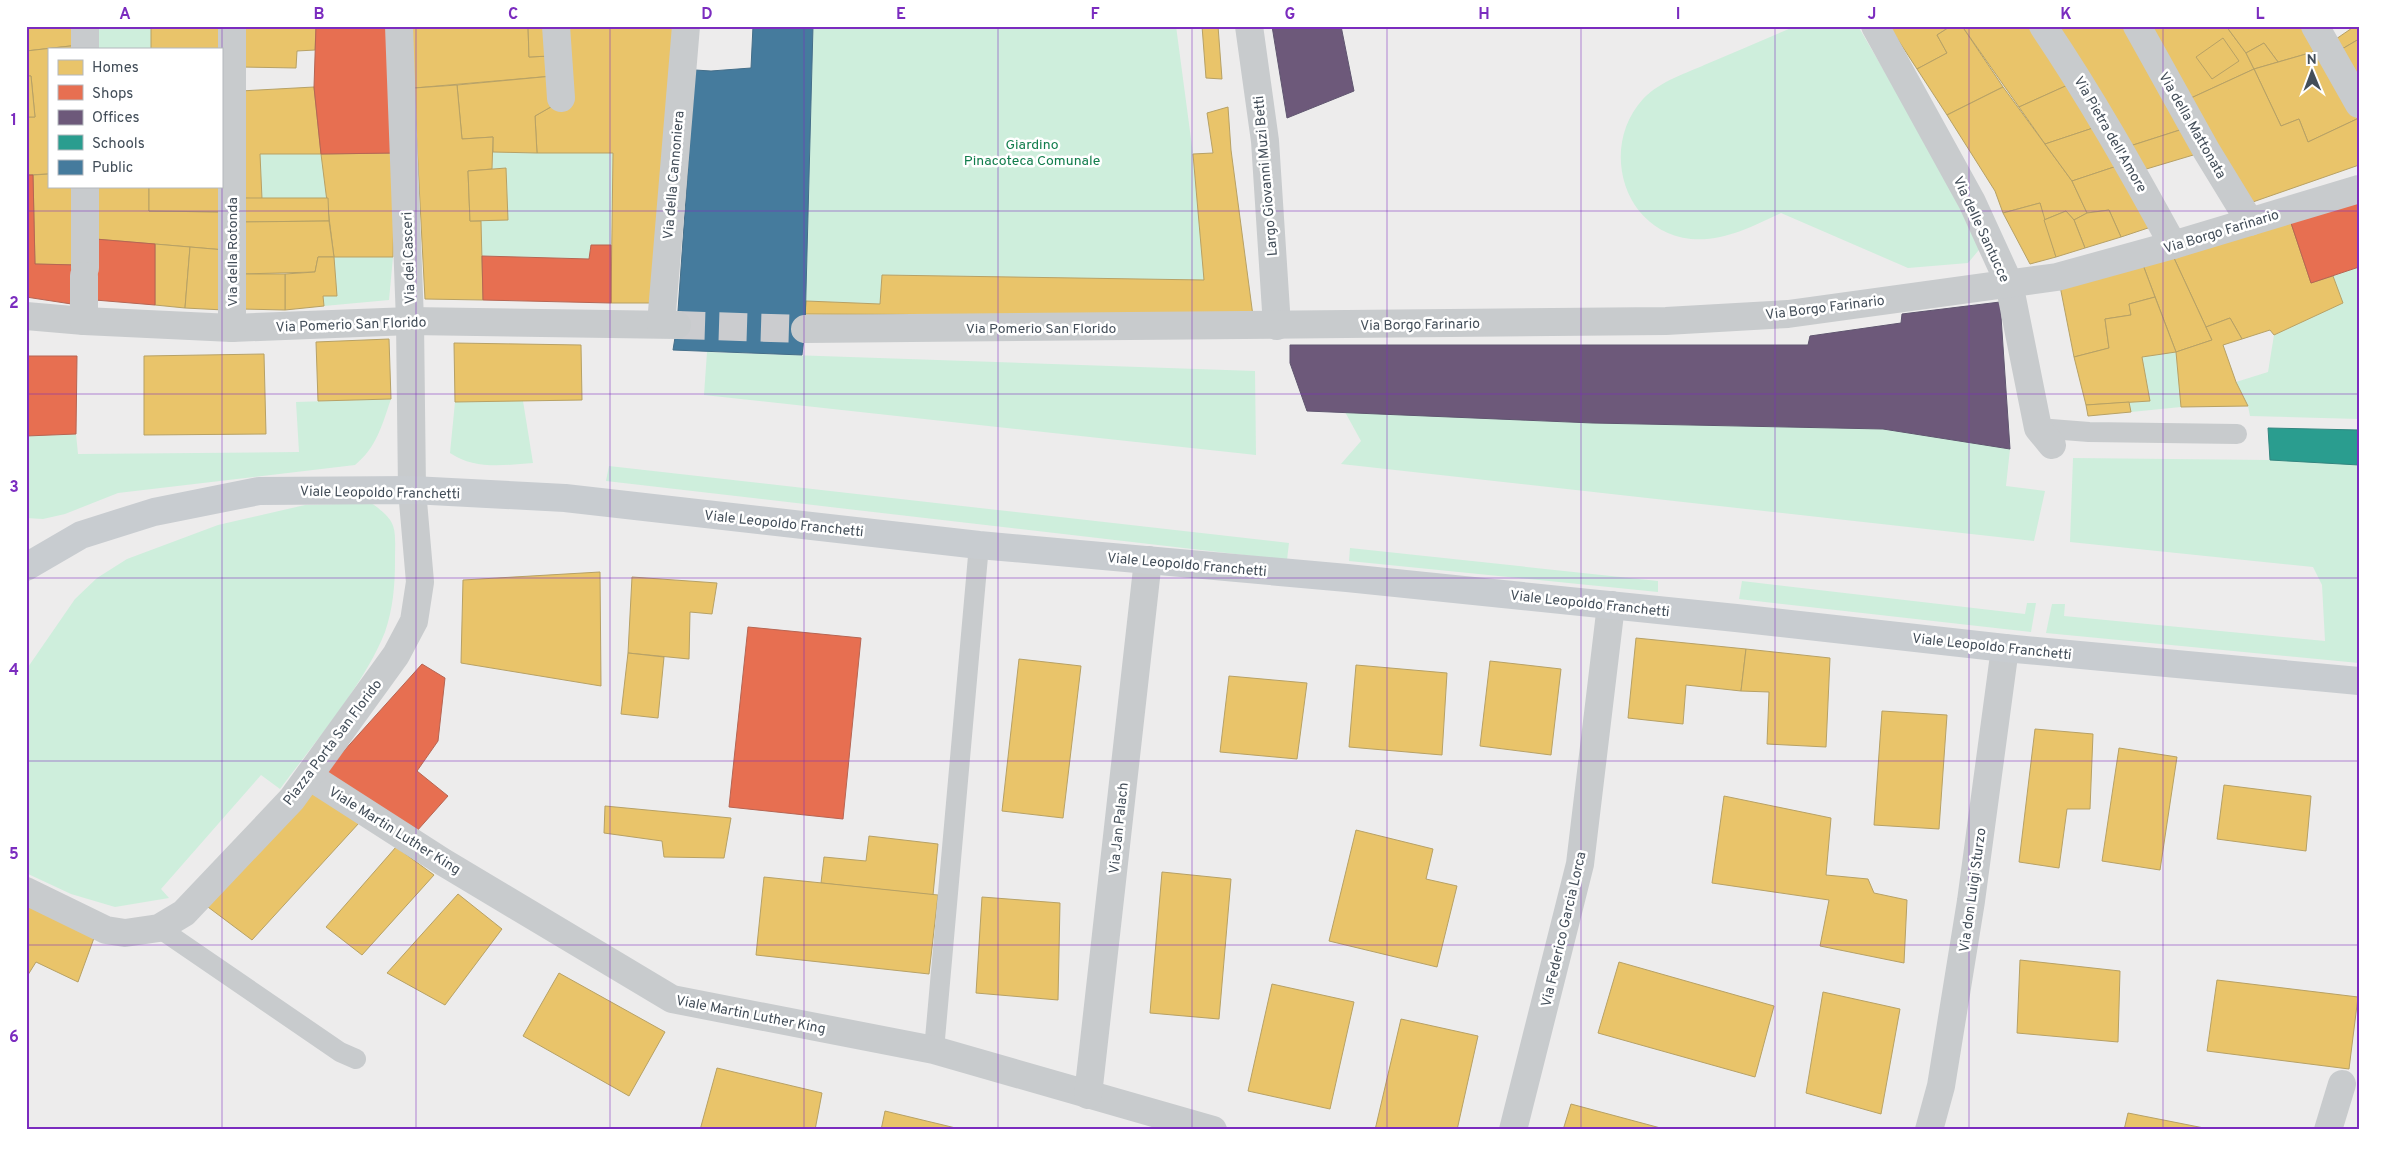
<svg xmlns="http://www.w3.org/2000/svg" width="2385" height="1156" viewBox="0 0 2385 1156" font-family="Overpass,sans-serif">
<rect width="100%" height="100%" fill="#edecec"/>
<g fill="#ceeedc">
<rect x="92" y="26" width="59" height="23"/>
<path d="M813,26H1176L1193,154L1204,280L882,275L880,304L806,301Z"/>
<path d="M1796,26H1858L1960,201L1983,245L1968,263L1908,268L1781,213C1753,226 1723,242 1691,239C1623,232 1599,147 1643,99C1660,81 1687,73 1709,63C1738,51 1767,38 1796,26Z"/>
<path d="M493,152L613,153L611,245H591L589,259L482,256L481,221L508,220L506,168L492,169Z"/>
<path d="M260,154H321L328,198L262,199Z"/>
<path d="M334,257H393L389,300L324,306L323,296H337Z"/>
<path d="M2359,267V419L2250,416L2248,406L2236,382L2268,372L2274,335L2343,303L2333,276Z"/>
<path d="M707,352L1255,371L1256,455L704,395Z"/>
<path d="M2176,352L2181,407L2131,412L2129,402L2150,401L2142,357Z"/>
<path d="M391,399C382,425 377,447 355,465L118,493L65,514L43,519L26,518V436L76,434L78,454L299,452L296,402Z"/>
<path d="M523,401L533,463C504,465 475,470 450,453L455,402Z"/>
<path d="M1345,412L1593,423L1883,429L2010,449L2006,486L2045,491L2034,541L1341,464L1361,441Z"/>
<path d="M2073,458L2270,460L2359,465V663L2046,633L2052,604H2065L2064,616L2325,641L2322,585L2313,567L2070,542Z"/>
<path d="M609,466L1289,543L1287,560L606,481Z"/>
<path d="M371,503C399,522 395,529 395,561C395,585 393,609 385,632C364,685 314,743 280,789L261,775L161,889L169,898L115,907L71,894L26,873V670L75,599L97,578L127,559L218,525L305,505Z"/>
<path d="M1350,548L1658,581V592L1349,561Z"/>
<path d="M1742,581L2025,614L2027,603H2036L2031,632L1739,599Z"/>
</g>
<g fill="#e9c46a" stroke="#b7a165">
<path d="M26,26H79V45L26,51Z"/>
<path d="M151,26H225L221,49H151Z"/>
<path d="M242,26H316L315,50L297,51L296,68L241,67Z"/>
<path d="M411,26H528L529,57L550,56L553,76L414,88Z"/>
<path d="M528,26H548L550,56L529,57Z"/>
<path d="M563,26H678L650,303H611L613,153H537L535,116L556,104Z"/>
<path d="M1202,26H1218L1222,79L1206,78Z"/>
<path d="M1889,26H1951L1937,35L1947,53L1917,69Z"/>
<path d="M1951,26H1962L2003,87L1947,115L1917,69L1947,53L1937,35Z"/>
<path d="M1962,26H2031L2070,84L2019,107Z"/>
<path d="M2057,26H2129L2186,128L2130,146Z"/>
<path d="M2150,26H2226L2246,53L2254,69L2191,98Z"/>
<path d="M2226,26H2307L2320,50L2278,62L2264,43L2246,53Z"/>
<path d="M2355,26H2359V39L2342,49L2336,39Z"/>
<path d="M2223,38L2239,61L2212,79L2196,57Z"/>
<path d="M2359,39V72L2356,74L2342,49Z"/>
<path d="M2264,43L2278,62L2254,69L2246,53Z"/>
<path d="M79,45V49H49V174L26,175V117H35L31,76H26V51Z"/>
<path d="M2320,50L2359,118L2308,142L2299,119L2281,126L2254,69Z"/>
<path d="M2254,69L2281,126L2299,119L2308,142L2359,118V165L2247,204L2191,98Z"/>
<path d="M26,76H31L35,117H26Z"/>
<path d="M553,76L556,104L535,116L537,153L493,152V137L462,139L457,85Z"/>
<path d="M2070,84L2096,127L2045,144L2019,107Z"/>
<path d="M457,85L462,139L493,137L492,169L468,171L470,221H481L483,300L425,299L414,88Z"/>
<path d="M314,87L321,154H260L262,199L239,198L240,91Z"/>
<path d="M2003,87L2072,181L2087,213L2074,220L2066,211L2044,220L2040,203L2003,213L1995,191L1947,115Z"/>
<path d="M1228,107L1231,150L1253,316L805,314L806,301L880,304L882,275L1204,280L1193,154L1213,153L1207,113Z"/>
<path d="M2096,127L2120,165L2072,181L2045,144Z"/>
<path d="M2186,128L2200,153L2143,170L2130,146Z"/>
<path d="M395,153L393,257H334L321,154Z"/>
<path d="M2120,165L2151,227L2121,237L2109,210L2087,213L2072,181Z"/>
<path d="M506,168L508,220L470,221L468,171Z"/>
<path d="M49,174V186H76L77,265L35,264L33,175Z"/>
<path d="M93,186H149V211L225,212V250L95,239Z"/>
<path d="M149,186H221L225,212L149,211Z"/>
<path d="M239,198H328L329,221L240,222Z"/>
<path d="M2040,203L2056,257L2030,264L2003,213Z"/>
<path d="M2109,210L2121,237L2085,248L2074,220L2087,213Z"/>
<path d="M2066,211L2074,220L2085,248L2056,257L2044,220Z"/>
<path d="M2290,220L2311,283L2333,276L2343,303L2274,335L2270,330L2242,339L2230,318L2206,327L2173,256Z"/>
<path d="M329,221L334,257H318L315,272L241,274L240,222Z"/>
<path d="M155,244L190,247L185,308L155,305Z"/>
<path d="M190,247L225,250L224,310L185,308Z"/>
<path d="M2173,256L2212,340L2176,352L2143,265Z"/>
<path d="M318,257H334L337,296H323L324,306L285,310V274L315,272Z"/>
<path d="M2143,265L2155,297L2129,304L2131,315L2105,319L2109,348L2074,357L2060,286Z"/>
<path d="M241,274H285V310L241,309Z"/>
<path d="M2155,297L2176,352L2142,357L2150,401L2086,405L2074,357L2109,348L2105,319L2131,315L2129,304Z"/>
<path d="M2230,318L2242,339L2223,345L2236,382L2248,406L2181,407L2176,352L2212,340L2206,327Z"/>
<path d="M389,339L391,399L318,401L316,342Z"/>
<path d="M454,343L581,345L582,400L455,402Z"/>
<path d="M264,354L266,434L144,435V356Z"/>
<path d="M2129,402L2131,412L2088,416L2086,405Z"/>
<path d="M600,572L601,686L461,663L463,580Z"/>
<path d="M632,577L717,583L712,614L690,612L689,659L628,653Z"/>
<path d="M1636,638L1746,649L1741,691L1686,685L1683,724L1628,718Z"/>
<path d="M1746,649L1830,658L1826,747L1767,744L1769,692L1741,691Z"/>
<path d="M628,653L664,657L658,718L621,714Z"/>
<path d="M1019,659L1081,666L1063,818L1002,811Z"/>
<path d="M1490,661L1561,669L1551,755L1480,746Z"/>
<path d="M1356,665L1447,673L1442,755L1349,747Z"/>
<path d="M1229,676L1307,683L1297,759L1220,752Z"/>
<path d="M1882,711L1947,715L1939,829L1874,825Z"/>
<path d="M2035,729L2093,734L2090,809H2067L2059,868L2019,862Z"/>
<path d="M2119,748L2177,757L2160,870L2102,861Z"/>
<path d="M2224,785L2311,796L2306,851L2217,839Z"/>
<path d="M311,787L359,823L252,940L204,904Z"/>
<path d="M1724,796L1831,818L1826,875L1868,879L1874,893L1907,900L1904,963L1820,946L1829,900L1712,883Z"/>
<path d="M605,806L731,818L724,858L664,857L662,841L604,833Z"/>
<path d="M1356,830L1433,849L1426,879L1457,886L1437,967L1329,941Z"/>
<path d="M869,836L938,844L933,895L821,883L824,857L866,861Z"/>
<path d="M396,847L434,875L362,955L326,927Z"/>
<path d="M1162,872L1231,879L1219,1019L1150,1013Z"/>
<path d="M764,877L938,895L929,974L756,955Z"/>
<path d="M458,894L502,929L445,1005L387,973Z"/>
<path d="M982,897L1060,903L1058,1000L976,993Z"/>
<path d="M26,902L94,938L78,982L36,962L26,978Z"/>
<path d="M2020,960L2120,971L2118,1042L2017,1033Z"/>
<path d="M1619,962L1774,1006L1755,1077L1598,1033Z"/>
<path d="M559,973L665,1032L629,1096L523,1036Z"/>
<path d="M2217,980L2358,997L2349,1069L2207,1051Z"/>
<path d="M1272,984L1354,1002L1330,1109L1248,1091Z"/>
<path d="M1823,992L1900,1009L1881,1114L1806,1093Z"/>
<path d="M1401,1019L1478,1036L1457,1130H1375Z"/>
<path d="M717,1068L822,1093L815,1130H700Z"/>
<path d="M1571,1104L1668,1130H1563Z"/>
<path d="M885,1111L964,1130H881Z"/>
<path d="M2128,1113L2209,1129L2124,1130Z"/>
</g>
<g fill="#e76f51" stroke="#b66553">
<path d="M316,26H391L395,153L321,154L314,87Z"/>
<path d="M26,175H33L35,264L77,265L78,305L26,297Z"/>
<path d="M2359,199V267L2311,283L2290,220Z"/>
<path d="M95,239L155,244V305L95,300Z"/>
<path d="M591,245H611V303L483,300L482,256L589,259Z"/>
<path d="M26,356H77L76,434L26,436Z"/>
<path d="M748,627L861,638L843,819L729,807Z"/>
<path d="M422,664L445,678L438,741L417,771L448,796L416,832L324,773Z"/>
</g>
<g fill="#6d597a" stroke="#605670">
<path d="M1272,26H1341L1354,91L1287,118Z"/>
<path d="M2000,302L2010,449L1883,429L1593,423L1307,411L1290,363V345H1808L1810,336L1901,323L1902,314Z"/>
</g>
<path fill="#2a9d8f" stroke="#32857f" d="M2268,428L2359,430V465L2270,460Z"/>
<path fill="#457b9d" stroke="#446e89" d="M753,26H813L805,329L802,355L673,350L677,325L695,70L711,71L751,68Z"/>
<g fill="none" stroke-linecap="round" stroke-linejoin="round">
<path stroke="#cbcccf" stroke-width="28" stroke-dasharray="28 14" stroke-linecap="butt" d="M677,325L805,329"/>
<g stroke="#c8cbcd" stroke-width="20">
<path d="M2038,428L2089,432L2237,434"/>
<path d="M159,928L340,1052L356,1059"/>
<path d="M934,1050L979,545"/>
</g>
<g stroke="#c8cbcd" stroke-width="28">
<path d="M556,26L561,98"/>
<path d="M1249,26L1265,141L1277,326"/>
<path d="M1875,26L1972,202L2009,283L2038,428L2052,445"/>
<path d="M2043,26C2091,97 2132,170 2173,245"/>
<path d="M2137,26L2206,150L2250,222"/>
<path d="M2315,26L2359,104"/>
<path d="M85,49V26"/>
<path d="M85,268V186"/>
<path d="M26,316L84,321L232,328L410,321L677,325"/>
<path d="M84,321V276"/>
<path d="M661,324L686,26"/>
<path d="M232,328V26"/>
<path d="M805,329L1666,321L1788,314L2057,277L2173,245L2359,189"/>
<path d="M309,776L443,862L672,999L934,1050L1213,1130"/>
<path d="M26,891L106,930L125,933L159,928L184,913L292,799L396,655L414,621L420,582L412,490L410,321L399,26"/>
<path d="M1088,1095L1148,560"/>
<path d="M1513,1130L1580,864L1611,605"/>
<path d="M1929,1130L1941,1086L1971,901L2005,648"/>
<path d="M2328,1130L2342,1084"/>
</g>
<path stroke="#c8ccd0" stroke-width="28" d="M26,567L81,535L154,512L259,491L412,490L565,498L979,545L1347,578L1736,618L2005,648L2359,681"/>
</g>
<path fill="none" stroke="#7b2cbf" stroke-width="1" stroke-opacity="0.55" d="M222,26V1130M416,26V1130M610,26V1130M804,26V1130M998,26V1130M1192,26V1130M1387,26V1130M1581,26V1130M1775,26V1130M1969,26V1130M2163,26V1130M26,211H2359M26,394H2359M26,578H2359M26,761H2359M26,945H2359"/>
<g text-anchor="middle" stroke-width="5" stroke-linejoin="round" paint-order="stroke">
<g font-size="14" fill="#434e59" stroke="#fff">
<text transform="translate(2193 125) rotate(60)" y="5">Via della Mattonata</text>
<text transform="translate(2111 134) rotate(60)" y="5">Via Pietra dell'Amore</text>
<text transform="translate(673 175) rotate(-85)" y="5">Via della Cannoniera</text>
<text transform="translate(1265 176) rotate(-95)" y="5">Largo Giovanni Muzi Betti</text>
<text transform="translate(1982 229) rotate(65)" y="5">Via delle Santucce</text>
<text transform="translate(2221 231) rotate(-17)" y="5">Via Borgo Farinario</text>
<text transform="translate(232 252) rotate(-90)" y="5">Via della Rotonda</text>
<text transform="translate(408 258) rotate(-92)" y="5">Via dei Casceri</text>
<text transform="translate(1825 307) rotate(-7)" y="5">Via Borgo Farinario</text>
<text transform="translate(351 324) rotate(-2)" y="5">Via Pomerio San Florido</text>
<text transform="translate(1420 324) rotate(-1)" y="5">Via Borgo Farinario</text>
<text x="1041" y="333">Via Pomerio San Florido</text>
<text transform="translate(380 492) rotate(1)" y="5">Viale Leopoldo Franchetti</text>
<text transform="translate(784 523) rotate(6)" y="5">Viale Leopoldo Franchetti</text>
<text transform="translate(1187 564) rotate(5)" y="5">Viale Leopoldo Franchetti</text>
<text transform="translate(1590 603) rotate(6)" y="5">Viale Leopoldo Franchetti</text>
<text transform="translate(1992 646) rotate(6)" y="5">Viale Leopoldo Franchetti</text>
<text transform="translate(332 742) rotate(-53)" y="5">Piazza Porta San Florido</text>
<text transform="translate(1118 828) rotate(-84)" y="5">Via Jan Palach</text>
<text transform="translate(395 830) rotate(32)" y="5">Viale Martin Luther King</text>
<text transform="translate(1972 890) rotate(-82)" y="5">Via don Luigi Sturzo</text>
<text transform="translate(1563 929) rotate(-77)" y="5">Via Federico Garcia Lorca</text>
<text transform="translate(751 1014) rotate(11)" y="5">Viale Martin Luther King</text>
</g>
<g font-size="14" fill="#117d4c" stroke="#fff">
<text x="1032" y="149">Giardino<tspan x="1032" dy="16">Pinacoteca Comunale</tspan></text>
</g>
</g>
<rect width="2385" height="1156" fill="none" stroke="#ffffff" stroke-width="55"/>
<rect x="48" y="48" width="175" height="140" fill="#ffffff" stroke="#b4b8bd"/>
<rect x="58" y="60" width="25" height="15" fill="#e9c46a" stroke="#b4b8bd"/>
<text x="92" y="72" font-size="15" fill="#434e59">Homes</text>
<rect x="58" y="85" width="25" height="15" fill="#e76f51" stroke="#b4b8bd"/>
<text x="92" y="98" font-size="15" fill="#434e59">Shops</text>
<rect x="58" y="110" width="25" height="15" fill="#6d597a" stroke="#b4b8bd"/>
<text x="92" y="122" font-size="15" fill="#434e59">Offices</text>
<rect x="58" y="135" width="25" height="15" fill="#2a9d8f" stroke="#b4b8bd"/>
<text x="92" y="148" font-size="15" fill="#434e59">Schools</text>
<rect x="58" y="160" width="25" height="15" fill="#457b9d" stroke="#b4b8bd"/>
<text x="92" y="172" font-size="15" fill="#434e59">Public</text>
<g transform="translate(2312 72) rotate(359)" stroke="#ffffff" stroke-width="4" paint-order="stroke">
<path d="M0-4L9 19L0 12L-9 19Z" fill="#434e59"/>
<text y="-8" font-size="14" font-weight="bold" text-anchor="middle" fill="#434e59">N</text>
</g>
<rect x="28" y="28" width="2330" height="1100" fill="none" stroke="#7b2cbf" stroke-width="2"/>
<g font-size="16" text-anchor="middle" font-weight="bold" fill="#7b2cbf">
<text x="125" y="19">A</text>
<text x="319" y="19">B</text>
<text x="513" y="19">C</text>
<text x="707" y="19">D</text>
<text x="901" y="19">E</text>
<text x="1095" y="19">F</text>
<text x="1290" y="19">G</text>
<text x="1484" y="19">H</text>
<text x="1678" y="19">I</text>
<text x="1872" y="19">J</text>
<text x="2066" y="19">K</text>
<text x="2260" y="19">L</text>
<text x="14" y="125">1</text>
<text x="14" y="308">2</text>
<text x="14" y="492">3</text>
<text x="14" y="675">4</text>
<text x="14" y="859">5</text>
<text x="14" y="1042">6</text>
</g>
</svg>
